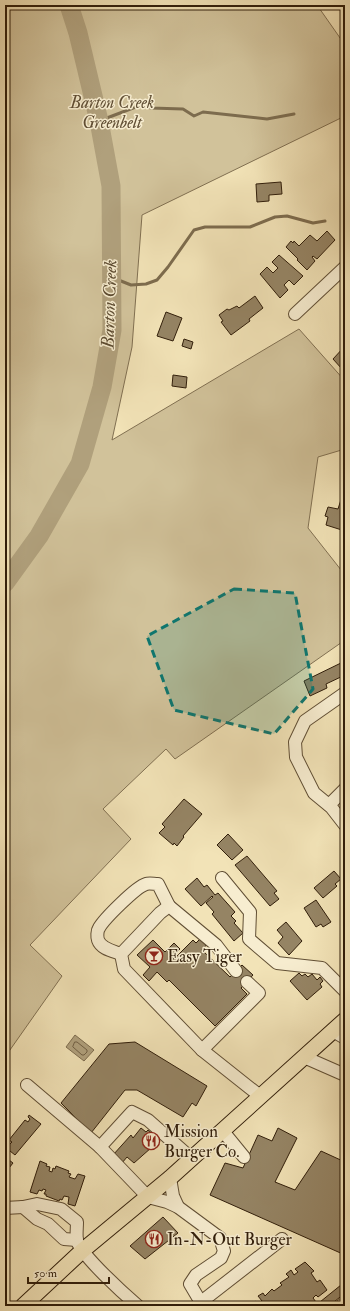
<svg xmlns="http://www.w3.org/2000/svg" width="350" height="1311" viewBox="0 0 350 1311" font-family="'IM FELL Double Pica',serif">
<rect width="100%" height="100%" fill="#f2e3b7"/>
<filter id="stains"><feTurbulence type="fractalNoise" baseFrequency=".005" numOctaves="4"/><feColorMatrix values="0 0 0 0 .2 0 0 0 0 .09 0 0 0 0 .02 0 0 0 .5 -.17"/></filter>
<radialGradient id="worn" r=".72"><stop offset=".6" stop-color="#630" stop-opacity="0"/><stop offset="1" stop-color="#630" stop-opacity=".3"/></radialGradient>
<path fill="#d1c29a" stroke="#817052" d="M5,5H317L345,45V116L142,215L132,347L112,440L299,329L345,381V449L318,457L308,528L345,575V640L175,759L166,749L103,809L131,839L30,945L62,976L5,1057Z"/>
<path fill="#b0a07c" stroke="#7d6c4e" d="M75,1035L94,1050L84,1061L66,1047Z"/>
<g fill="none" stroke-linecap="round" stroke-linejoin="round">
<path stroke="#705f43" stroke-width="1" d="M75,1042H77L87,1050V1052L84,1055H82L73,1047Z"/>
<g stroke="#7d6c4e" stroke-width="3">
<path d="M99,121L141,105L151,108L183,109L194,116L203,112L267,119L294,114"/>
<path d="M111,277L131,285L146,284L157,280L168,267L194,230L205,227H250L275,217L287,216L313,223L325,221"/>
</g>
<path stroke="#b0a07c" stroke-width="19" d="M5,583L39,536L80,464L102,387L112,330L111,186L99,121L78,33L69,5"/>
</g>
<g fill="#958464" stroke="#311e0a">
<path d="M281,182L282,194L269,195V201L257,202L256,184Z"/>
<path d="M327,231L335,240L317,259L313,256L312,257L315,261L307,270L297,260L298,259L286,247L291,241L293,243L294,241L299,246L310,235L317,241Z"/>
<path d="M279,255L303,276L294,285L289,280L284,285L288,290L280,298L260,274L267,267L273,273L278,268L272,262Z"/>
<path d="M255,296L263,308L249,319L250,321L231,335L221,322L223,321L219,315L227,309L229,310L237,306L239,308Z"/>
<path d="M166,312L182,318L173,341L157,336Z"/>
<path d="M184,339L193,342L191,349L182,346Z"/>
<path d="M345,346V366L342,369L333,359Z"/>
<path d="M173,375L187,377L186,388L172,386Z"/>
<path d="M345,487V531L326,525L328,517L325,516L328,507L338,509Z"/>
<path d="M343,662L345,666V675L326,684L327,688L310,696L304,681Z"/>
<path d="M184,799L202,814L183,836L184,837L177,846L174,843L173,845L159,833L165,827L162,824Z"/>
<path d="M228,834L243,850L232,860L217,845Z"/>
<path d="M247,856L277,891L274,893L279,899L270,906L235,865Z"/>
<path d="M334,871L341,879L335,884L337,886L323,898L314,888Z"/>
<path d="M197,878L204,887L207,885L215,895L218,893L235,912L231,916L236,921L234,923L243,933L234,941L212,914L214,912L206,903L213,897L212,896L201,906L185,889Z"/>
<path d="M316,900L331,922L323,927L321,924L316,927L304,908Z"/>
<path d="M286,922L302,941L289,955L278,943L283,937L277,930Z"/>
<path d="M201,938L207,944L202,950L230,977L242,965L253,975L241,988L247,994L215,1026L169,980L167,982L157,972L149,981L143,975L150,967L137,955L153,940L165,952L174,943L180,949L172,957L174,959L193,940L196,943Z"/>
<path d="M299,973L302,976L305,974L308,977L312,974L317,980L320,977L323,981L320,984L322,987L307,1000L290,981Z"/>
<path d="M135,1042L207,1086L196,1106L192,1103L183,1117L137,1090H125L91,1133L61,1103L109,1044Z"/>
<path d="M29,1115L41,1124L15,1155L5,1147V1145L6,1143L9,1145L12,1142L9,1140L25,1120L28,1122L30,1119L28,1117Z"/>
<path d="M141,1128L146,1132L148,1130L160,1140L134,1163L127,1157L122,1163L113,1155L131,1135L133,1138Z"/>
<path d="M278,1128L297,1138L275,1182L295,1190L321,1151L345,1162V1255L210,1195L225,1163L243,1168L258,1135L272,1141Z"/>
<path d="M5,1157L13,1163L5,1173Z"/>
<path d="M40,1161L47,1164L46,1166L50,1167L49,1171L52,1172L53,1168L55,1169L56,1166L69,1171L68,1173L71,1174L69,1177L75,1179L78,1174L85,1176L75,1206L68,1204L69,1197L64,1196L62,1200L60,1199L59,1201L46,1196V1194H44L46,1190L43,1189L42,1191L39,1190L37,1194L30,1192Z"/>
<path d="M163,1217L178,1233L145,1259L130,1246Z"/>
<path d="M305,1262L314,1271L311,1273L317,1282L320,1280L327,1290L318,1297L316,1295L313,1298L316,1302L311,1305L309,1302L306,1306H250L256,1301L258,1304L262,1301L258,1296L263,1293L265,1296L272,1289L274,1291L282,1285L280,1283L289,1277L286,1274L291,1270L294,1275L298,1272L295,1269Z"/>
<path d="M341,1285L345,1290V1293L329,1306H315Z"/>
</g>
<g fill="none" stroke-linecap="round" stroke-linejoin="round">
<defs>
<g id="minor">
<path d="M295,314L345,267"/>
<path d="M345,693L305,721L295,742L296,757L314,793L331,807L345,825"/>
<path d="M329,805L345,789"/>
<path d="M222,878L250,912L249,939L277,963L322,968L345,991"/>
<path d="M121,954C113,951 101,949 98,940C97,937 97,931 99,928C104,919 136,887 146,884C149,883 154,884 158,884L169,906"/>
<path d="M236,971L216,945L169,906L160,913L121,954L124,969L202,1050L260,1096"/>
<path d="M333,1031L345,1038"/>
<path d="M202,1050L259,993L247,982"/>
<path d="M304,1057L345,1075"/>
<path d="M27,1085L100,1147L148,1197L167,1202L178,1207L220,1238L224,1251L221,1258L196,1275L190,1284L203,1306"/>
<path d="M222,1130L244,1157"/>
<path d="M100,1147L132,1112L148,1120L191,1158"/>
<path d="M170,1178L173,1196L178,1207"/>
<path d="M23,1207L37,1219L48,1224L64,1239L77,1240"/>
<path d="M5,1208L23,1207L37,1204L61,1209L77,1222C77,1228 76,1235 77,1241C83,1257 124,1294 138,1306"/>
<path d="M201,1302L282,1239"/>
<path d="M341,1306L345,1303"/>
</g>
<path id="major" d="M23,1306L82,1251L170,1178L345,1020"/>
</defs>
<use href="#minor" stroke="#614f35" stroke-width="14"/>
<use href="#major" stroke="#311e0a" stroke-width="17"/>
<use href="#minor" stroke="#f7edd0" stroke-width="12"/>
<use href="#major" stroke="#f2e3b7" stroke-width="15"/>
</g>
<path fill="#0f766e" fill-opacity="0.2" stroke="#0f766e" stroke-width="3" stroke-dasharray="8 5" stroke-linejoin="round" d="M234,589L295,593L313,689L274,734L174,710L147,636Z"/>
<defs>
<symbol id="bar-ring" viewBox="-11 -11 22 22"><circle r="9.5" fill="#f7edd0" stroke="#8f2418" stroke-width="1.5"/><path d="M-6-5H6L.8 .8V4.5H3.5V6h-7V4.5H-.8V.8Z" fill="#8f2418"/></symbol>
<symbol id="restaurant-ring" viewBox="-11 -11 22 22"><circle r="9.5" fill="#f7edd0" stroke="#8f2418" stroke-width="1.5"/><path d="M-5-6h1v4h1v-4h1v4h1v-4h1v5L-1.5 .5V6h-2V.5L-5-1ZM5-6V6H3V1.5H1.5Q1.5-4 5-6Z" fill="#8f2418"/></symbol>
</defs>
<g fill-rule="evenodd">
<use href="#bar-ring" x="144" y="946" width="20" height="20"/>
<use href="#restaurant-ring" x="141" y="1131" width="20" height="20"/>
<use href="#restaurant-ring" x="144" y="1229" width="20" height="20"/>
</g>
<g text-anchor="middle" stroke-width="3" stroke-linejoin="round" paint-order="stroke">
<g font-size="17" font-style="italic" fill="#614f35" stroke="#f7edd0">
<text x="112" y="108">Barton Creek<tspan x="112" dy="20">Greenbelt</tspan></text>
</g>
<g font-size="17" fill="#311e0a" stroke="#f7edd0" text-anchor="start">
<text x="167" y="962">Easy Tiger</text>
<text x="164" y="1137">Mission<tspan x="164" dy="20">Burger Co.</tspan></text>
<text x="167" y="1245">In-N-Out Burger</text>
</g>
<g font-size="18" font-style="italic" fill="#5d4c32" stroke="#f7edd0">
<text transform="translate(109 304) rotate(-88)" y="6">Barton Creek</text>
</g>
</g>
<rect width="350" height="1311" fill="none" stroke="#f2e3b7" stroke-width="20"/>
<rect x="6" y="6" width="338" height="1299" fill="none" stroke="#311e0a" stroke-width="2"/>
<rect x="10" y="10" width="330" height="1291" fill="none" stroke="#311e0a"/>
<path d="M28 1277v6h81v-6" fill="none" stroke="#311e0a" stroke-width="2"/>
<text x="34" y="1277" font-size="12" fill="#311e0a" stroke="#f7edd0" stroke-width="3" paint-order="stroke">50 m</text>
<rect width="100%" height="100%" filter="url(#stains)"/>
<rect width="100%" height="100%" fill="url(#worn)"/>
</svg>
